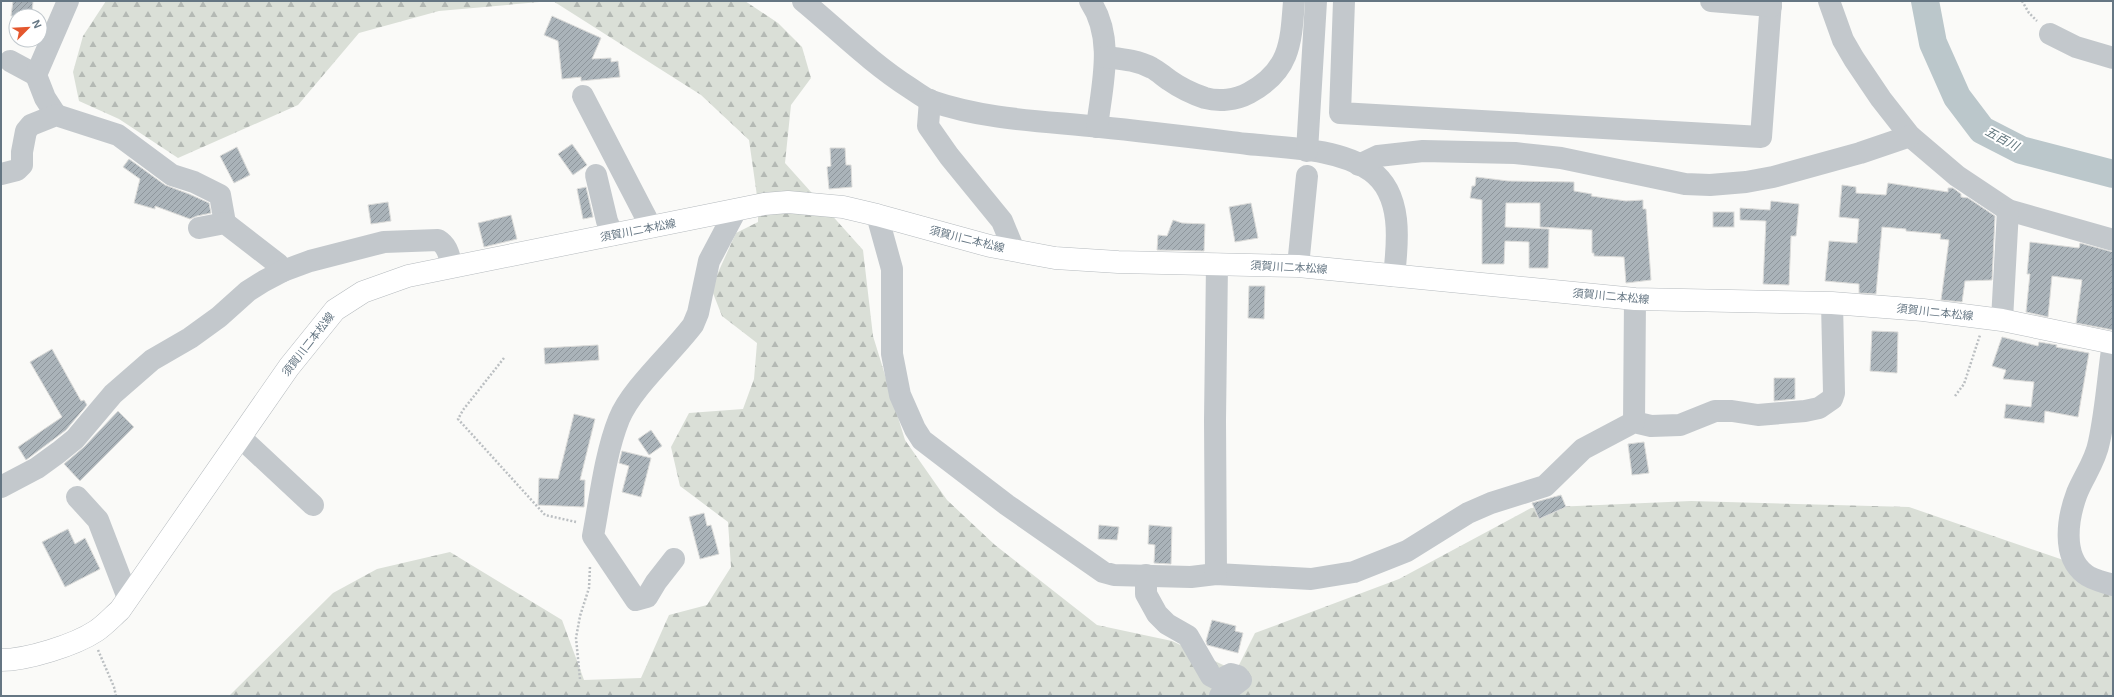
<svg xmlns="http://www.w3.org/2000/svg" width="2114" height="697" viewBox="0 0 2114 697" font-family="Helvetica,'Noto Sans JP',sans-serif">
<defs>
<pattern id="forest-firs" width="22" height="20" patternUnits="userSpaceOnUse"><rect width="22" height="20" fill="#dadfd7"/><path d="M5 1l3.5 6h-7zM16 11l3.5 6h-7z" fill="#b4b9b4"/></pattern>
<pattern id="building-hatch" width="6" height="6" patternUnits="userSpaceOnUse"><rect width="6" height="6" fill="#aab3b9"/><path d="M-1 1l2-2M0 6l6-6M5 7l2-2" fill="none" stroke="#8e969c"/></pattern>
</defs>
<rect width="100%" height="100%" fill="#fafaf8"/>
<g fill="url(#forest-firs)">
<path d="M106,1H551L439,11L359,33L298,105L178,158L119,119L79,101L73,72L83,36Z"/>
<path d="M553,1H745L778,23L802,47L811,78L791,105L785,163L863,250L873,336L905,440L947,500L995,545L1097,625L1172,641L1236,671L1255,633L1399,579L1531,508L1691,501L1909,507L2113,577V696H229L333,593L377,569L450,552L562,620L584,680L641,678L669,615L707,605L731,567L728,522L680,486L671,447L689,413L743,409L754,379L757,343L722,316L711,288L736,233L758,222V203L749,140L701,95Z"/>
</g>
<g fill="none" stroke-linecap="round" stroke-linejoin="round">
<path stroke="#bbc7cb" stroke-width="28" d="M1925,1L1933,43L1957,97L1982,130L2021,150L2113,174"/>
</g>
<g fill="url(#building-hatch)" stroke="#dcdcda">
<path d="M13,1H33L32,16H11Z"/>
<path d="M552,16L601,38L592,59L611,58V62L618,61L620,77L581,81V77L562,79L558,41L544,35Z"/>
<path d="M572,144L587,165L573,175L558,154Z"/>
<path d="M237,147L250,175L234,183L220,156Z"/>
<path d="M830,148H845L846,165H851L852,187L829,189L827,167L831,166Z"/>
<path d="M129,159L165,185L189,194L209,203L211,213L197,216L190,219L155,206V209L134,203L140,179L123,167Z"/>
<path d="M1476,177L1508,181L1574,182V191L1592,194L1591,196L1626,201L1643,200V209H1646L1651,280L1626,283L1624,257L1594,256V253H1592V230L1540,227V203H1506L1505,227L1549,229L1548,268H1529V242L1505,241L1504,264H1482V200L1470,198L1472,186H1475Z"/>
<path d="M1888,183L1948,192V188H1953L1961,194V197L1968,198L1995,216L1992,280L1965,281L1962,302L1941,300L1949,240L1940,239L1941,234L1906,231V229L1882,227L1876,294L1859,293V284L1825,281L1829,241L1857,243L1859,219L1839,217L1842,185L1856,187V193L1886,195Z"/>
<path d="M586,187L593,217L583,219L577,189Z"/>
<path d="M1771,201L1799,204L1796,236H1791L1789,285L1763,284L1766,221L1740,220V208L1770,210Z"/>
<path d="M388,202L391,221L371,224L368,205Z"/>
<path d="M1251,203L1258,238L1235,242L1229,207Z"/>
<rect x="1713" y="212" width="21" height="15"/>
<path d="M511,215L517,239L484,247L478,223Z"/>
<path d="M1173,220L1182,223L1205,224L1204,251L1157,250L1158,235L1167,236Z"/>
<path d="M2030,242L2079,248L2080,243L2113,252V330L2076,323L2082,280L2052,276L2048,317L2026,312L2030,274H2027Z"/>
<path d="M1249,286H1265L1264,319L1248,318Z"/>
<path d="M1872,331L1898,332L1897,373L1870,371Z"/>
<path d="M2002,337L2038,346L2039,342L2057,345L2056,347L2089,353L2078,417L2045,411L2044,423L2004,418L2006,404L2031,407L2034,382L2003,379L2006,370L1992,366Z"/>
<path d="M598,345L599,360L545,364L544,348Z"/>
<path d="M52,349L81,401L84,400L87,405L66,430L26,460L18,447L62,417L30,362Z"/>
<path d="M1774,378H1795V399L1774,401Z"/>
<path d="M118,411L134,427L80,481L64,464L84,447Z"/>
<path d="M574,414L595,419L580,480H585L584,507L538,505L539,478L558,479Z"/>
<path d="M651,430L662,446L649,455L638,439Z"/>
<path d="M1644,442L1649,473L1632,475L1628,444Z"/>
<path d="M622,451L651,458L641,497L622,492L629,466L619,463Z"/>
<path d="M1561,495L1566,507L1539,519L1532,503Z"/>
<path d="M704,513L707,526L711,525L719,554L700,559L689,517Z"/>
<path d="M1099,525L1119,527L1117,540L1098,539Z"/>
<path d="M1149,525L1172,527L1171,564L1154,563L1155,545L1148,544Z"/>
<path d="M68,529L75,544L85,538L100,569L65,587L42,542Z"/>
<path d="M1212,620L1236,626L1235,631L1243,633L1238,653L1207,645L1206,641Z"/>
</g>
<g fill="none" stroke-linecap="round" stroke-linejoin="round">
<defs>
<path id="major" d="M1,660C27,660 75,645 96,631C105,625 112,617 120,610L289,367L335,310L363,292L408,276L764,204L788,202L843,207L877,215L990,246L1055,258L1118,262L1298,266L1635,299L1832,303L1923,310L2002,320L2113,343"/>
</defs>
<use href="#major" stroke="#b5babe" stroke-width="23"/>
<g stroke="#bbbfc2" stroke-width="2.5" stroke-dasharray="2 2" stroke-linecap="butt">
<path d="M2022,1L2029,13L2037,21"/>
<path d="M504,358L463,410L458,419L545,515L576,522"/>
<path d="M1955,396L1964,384L1980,335"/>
<path d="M98,650L114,687L116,696"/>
<path d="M580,679L576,638L580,616L589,588L590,566"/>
</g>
<g stroke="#c3c8cc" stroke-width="22">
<path d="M803,1C838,30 871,63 910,88C916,92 924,98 931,101C986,120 1043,121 1100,127C1149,132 1198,138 1248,144C1286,148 1339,148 1371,171C1403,194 1398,242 1394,276"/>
<path d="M1090,1C1115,38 1102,85 1097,127"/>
<path d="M1344,1L1340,113L1761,137L1771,1"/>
<path d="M1711,1L1771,6"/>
<path d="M1829,1L1843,40L1854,59L1881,99L1910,136L1957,176L2008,210L2113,240"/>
<path d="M2050,34L2076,47L2113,58"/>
<path d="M1105,57C1121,59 1137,60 1152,68C1158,71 1163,76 1169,80C1179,87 1193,94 1205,98C1219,102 1236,100 1249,93C1290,71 1291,43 1294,1"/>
<path d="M10,61L36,75"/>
<path d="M583,96L651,227"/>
<path d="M930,100L928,126L949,156L1002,221L1014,250"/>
<path d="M56,115L45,98L36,75L68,1"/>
<path d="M1307,151L1316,1"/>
<path d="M1359,165L1378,156L1423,151L1515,153L1561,158L1685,184L1710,185L1746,182L1773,177L1860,153L1910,136"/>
<path d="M1,174L17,170L22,165V152L26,131L31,125L56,115L118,135L172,175L194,182L220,195L225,223"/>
<path d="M596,175L607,221L613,235"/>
<path d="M877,215L892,269V354L900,395L915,429L922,440L1007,505L1103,572L1114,575L1191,577L1216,574L1311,579L1354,572L1407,551L1468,513L1491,503L1545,486L1583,449L1634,422L1651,426L1680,425L1715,411H1732L1758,415L1805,411L1819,408L1832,399L1834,393L1832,303"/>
<path d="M199,228L225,223L278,264L283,271"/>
<path d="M1298,266L1307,176"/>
<path d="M2002,320L2008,210"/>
<path d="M2113,343C2108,376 2106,410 2099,442C2096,460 2084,476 2077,493C2068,517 2061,556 2085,574C2092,580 2104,582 2113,585"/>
<path d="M1634,422L1635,299"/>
<path d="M240,437L313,505"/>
<path d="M1,487L37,468L59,452L75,439L113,394L152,360L190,338L219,317L248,291L264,281L283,271L310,261L384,242L438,240C448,246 449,256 452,266"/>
<path d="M77,497L98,520L128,598"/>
<path d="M674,559L656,582L647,597L636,600L593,536C600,499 605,454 619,419C631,389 672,353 693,325L698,313L709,261L736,210"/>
<path d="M1216,574L1215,420L1217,264"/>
<path d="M1146,575V594L1157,614L1167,624L1188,636L1211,676L1219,680L1231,674L1238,676L1241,680L1220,696"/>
</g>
<use href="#major" stroke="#fff" stroke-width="22"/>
</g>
<g text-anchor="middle" stroke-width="4" stroke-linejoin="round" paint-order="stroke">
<g font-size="11" fill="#657683" stroke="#fff">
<text transform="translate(638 230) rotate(-11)" y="4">須賀川二本松線</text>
<text transform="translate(967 239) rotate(14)" y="4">須賀川二本松線</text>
<text transform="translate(1289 267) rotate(3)" y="4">須賀川二本松線</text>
<text transform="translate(1611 296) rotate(5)" y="4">須賀川二本松線</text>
<text transform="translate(1935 312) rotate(6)" y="4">須賀川二本松線</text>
<text transform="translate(308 344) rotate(-52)" y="4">須賀川二本松線</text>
</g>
<g font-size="12" font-style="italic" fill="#60757c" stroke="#fff">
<text transform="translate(2002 139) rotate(28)" y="4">五百川</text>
</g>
</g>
<rect width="2114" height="697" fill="none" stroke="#657683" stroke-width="4"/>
<g transform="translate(28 28) rotate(66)"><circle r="19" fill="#ffffff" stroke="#c1c8cd"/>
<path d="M0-3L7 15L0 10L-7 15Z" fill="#e4572e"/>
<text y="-6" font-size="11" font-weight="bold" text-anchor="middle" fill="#657683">N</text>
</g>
</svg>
